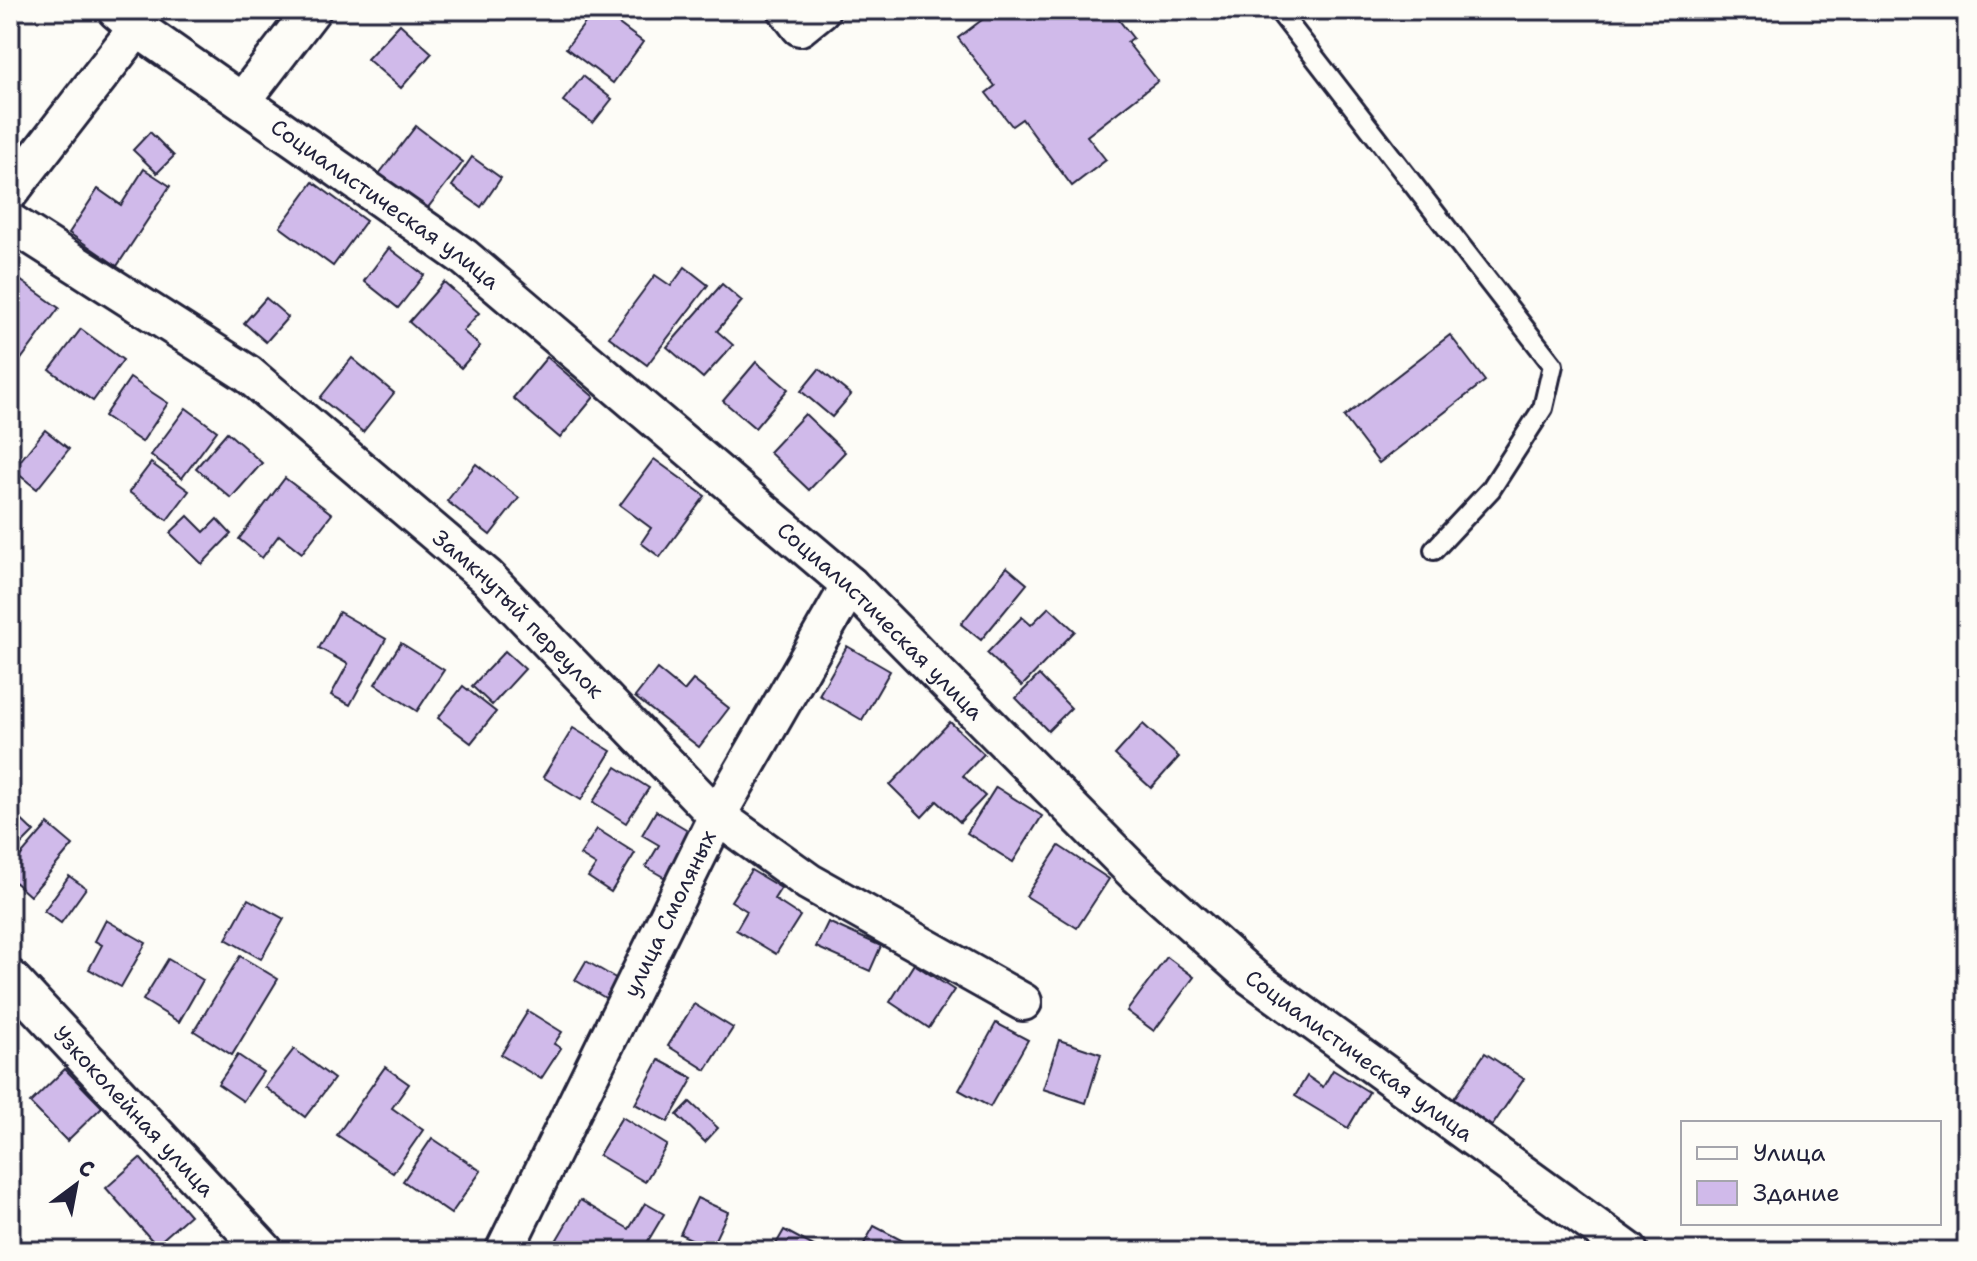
<svg xmlns="http://www.w3.org/2000/svg" width="1977" height="1261" viewBox="0 0 1977 1261" font-family="'Shantell Sans',sans-serif">
<rect width="100%" height="100%" fill="#fdfcf7"/>
<filter id="ink" filterUnits="userSpaceOnUse"><feTurbulence type="fractalNoise" baseFrequency=".0125" numOctaves="2"/><feDisplacementMap in="SourceGraphic" scale="16" xChannelSelector="R" yChannelSelector="G"/><feConvolveMatrix kernelMatrix="1 2 1 2 8 2 1 2 1" color-interpolation-filters="sRGB"/></filter>
<g filter="url(#ink)">
<g fill="#d0baea" stroke="#22223b" stroke-width="2">
<path d="M595,10H600L643,42L613,83L566,48Z"/>
<path d="M995,10H1111L1133,38L1127,42L1158,81L1087,136L1106,160L1072,186L1022,119L1012,126L986,93L995,86L958,38Z"/>
<path d="M400,24L432,53L401,88L367,59Z"/>
<path d="M583,76L612,99L593,123L563,101Z"/>
<path d="M416,126L463,162L426,210L379,174Z"/>
<path d="M150,132L174,156L157,173L133,150Z"/>
<path d="M472,157L501,178L481,207L452,186Z"/>
<path d="M144,169L170,186L117,266L69,233L98,189L121,205Z"/>
<path d="M313,182L366,221L333,266L280,227Z"/>
<path d="M389,248L424,275L398,308L364,281Z"/>
<path d="M685,267L708,285L647,365L609,337L655,275L671,286Z"/>
<path d="M20,280L59,308L19,362L10,355V338L16,330L10,326V294Z"/>
<path d="M444,282L479,313L463,331L480,346L461,368L409,322Z"/>
<path d="M722,284L742,301L717,331L733,345L703,378L667,347Z"/>
<path d="M266,298L288,317L266,342L244,323Z"/>
<path d="M81,329L123,360L93,401L50,370Z"/>
<path d="M1450,335L1485,381L1379,463L1344,417Z"/>
<path d="M547,357L594,397L560,438L513,398Z"/>
<path d="M352,358L394,393L363,432L320,398Z"/>
<path d="M756,362L788,389L755,428L723,401Z"/>
<path d="M819,369L851,395L832,417L801,391Z"/>
<path d="M130,378L168,403L142,442L104,416Z"/>
<path d="M186,408L217,431L182,478L151,455Z"/>
<path d="M805,414L845,452L809,490L769,452Z"/>
<path d="M45,430L69,449L37,489L13,470Z"/>
<path d="M227,432L262,463L231,498L196,468Z"/>
<path d="M654,459L705,496L660,557L641,543L651,528L620,505Z"/>
<path d="M151,463L189,491L167,520L129,492Z"/>
<path d="M476,464L519,498L490,535L447,501Z"/>
<path d="M285,478L332,514L302,553L279,535L262,558L239,539Z"/>
<path d="M188,516L204,532L217,519L231,534L202,564L170,533Z"/>
<path d="M1007,567L1027,584L981,640L961,624Z"/>
<path d="M1049,607L1075,631L1022,686L987,653L1022,617L1031,625Z"/>
<path d="M339,612L386,639L350,705L331,695L348,664L319,648Z"/>
<path d="M401,643L444,670L417,711L375,684Z"/>
<path d="M847,646L890,671L862,720L819,695Z"/>
<path d="M505,651L525,669L492,705L472,686Z"/>
<path d="M657,669L684,691L693,680L729,708L699,747L635,697Z"/>
<path d="M1039,675L1071,708L1048,731L1016,698Z"/>
<path d="M463,686L496,712L471,743L438,718Z"/>
<path d="M950,722L984,754L963,776L985,796L960,822L937,801L922,817L890,785Z"/>
<path d="M1143,724L1179,757L1151,788L1115,755Z"/>
<path d="M573,728L611,751L581,800L543,777Z"/>
<path d="M616,767L649,788L626,823L593,802Z"/>
<path d="M996,787L1042,816L1013,862L967,833Z"/>
<path d="M10,809L34,832L10,856Z"/>
<path d="M656,811L701,838L674,883L646,867L659,845L642,835Z"/>
<path d="M48,824L73,845L30,896L10,878V868Z"/>
<path d="M597,829L635,853L611,892L588,877L596,865L580,855Z"/>
<path d="M1059,846L1109,879L1077,928L1026,896Z"/>
<path d="M751,870L781,888L774,899L800,916L776,954L736,930L747,911L731,901Z"/>
<path d="M69,876L86,888L61,923L44,911Z"/>
<path d="M248,899L284,919L261,959L226,939Z"/>
<path d="M106,920L146,943L121,987L89,969L102,945L95,941Z"/>
<path d="M828,922L881,946L870,971L816,947Z"/>
<path d="M240,956L278,979L232,1055L194,1031Z"/>
<path d="M1167,957L1194,977L1154,1031L1127,1011Z"/>
<path d="M168,959L203,980L179,1022L143,1000Z"/>
<path d="M586,961L619,980L607,999L575,980Z"/>
<path d="M914,964L954,990L929,1028L890,1002Z"/>
<path d="M694,1004L733,1028L706,1070L668,1046Z"/>
<path d="M528,1011L562,1032L554,1044L561,1048L541,1079L501,1055Z"/>
<path d="M996,1023L1028,1040L990,1107L959,1090Z"/>
<path d="M1059,1040L1101,1054L1086,1103L1043,1089Z"/>
<path d="M294,1049L334,1079L305,1117L265,1087Z"/>
<path d="M1485,1053L1524,1079L1492,1126L1453,1100Z"/>
<path d="M238,1055L263,1072L243,1101L218,1084Z"/>
<path d="M659,1060L693,1078L668,1122L635,1104Z"/>
<path d="M385,1067L409,1084L392,1108L423,1130L393,1173L337,1135Z"/>
<path d="M65,1069L102,1107L67,1141L30,1103Z"/>
<path d="M1333,1070L1369,1092L1348,1128L1295,1096L1307,1076L1323,1087Z"/>
<path d="M690,1102L718,1128L705,1142L677,1115Z"/>
<path d="M622,1117L667,1145L645,1182L599,1155Z"/>
<path d="M432,1138L481,1171L451,1214L403,1181Z"/>
<path d="M140,1158L190,1215L156,1245L106,1188Z"/>
<path d="M697,1198L728,1212L711,1248L680,1234Z"/>
<path d="M580,1200L629,1229L645,1203L664,1214L642,1251H562L553,1246Z"/>
<path d="M874,1226L905,1242L900,1251H860Z"/>
<path d="M784,1230L823,1251H772Z"/>
</g>
<g fill="none" stroke-linecap="round" stroke-linejoin="round">
<defs>
<path id="lane" d="M1278,10L1553,365L1543,408L1491,489L1434,550"/>
<g id="street">
<path id="s1" d="M116,10L137,28L464,257L850,585L1134,872L1252,977L1629,1251"/>
<path d="M787,10L800,27L821,10"/>
<path d="M243,100L312,10"/>
<path d="M10,192L137,28"/>
<path id="s2" d="M10,222L248,374L487,577L717,816L809,882L1023,1002"/>
<path id="s3" d="M10,978L265,1251"/>
<path id="s4" d="M504,1251L717,816L850,585"/>
</g>
</defs>
<use href="#lane" stroke="#22223b" stroke-width="24"/>
<use href="#street" stroke="#22223b" stroke-width="42"/>
<use href="#lane" stroke="#fdfcf7" stroke-width="18"/>
<use href="#street" stroke="#fdfcf7" stroke-width="36"/>
</g>
</g>
<g text-anchor="middle" stroke-width="6" stroke-linejoin="round" paint-order="stroke">
<g font-size="22" fill="#22223b" stroke="#fdfcf7">
<text dy="8" stroke="none"><textPath href="#s1" startOffset="332">Социалистическая улица</textPath></text>
<text dy="8" stroke="none"><textPath href="#s2" startOffset="644">Замкнутый переулок</textPath></text>
<text dy="8" stroke="none"><textPath href="#s1" startOffset="980">Социалистическая улица</textPath></text>
<text dy="8" stroke="none"><textPath href="#s4" startOffset="376">улица Смоляных</textPath></text>
<text dy="8" stroke="none"><textPath href="#s1" startOffset="1628">Социалистическая улица</textPath></text>
<text dy="8" stroke="none"><textPath href="#s3" startOffset="182">Узкоколейная улица</textPath></text>
</g>
</g>
<rect width="1977" height="1261" fill="none" stroke="#fdfcf7" stroke-width="40"/>
<rect x="20" y="20" width="1937" height="1221" fill="none" stroke="#22223b" stroke-width="3" filter="url(#ink)"/>
<rect x="1681" y="1121" width="260" height="104" fill="#fdfcf7" stroke="#a5a5ac" stroke-width="2"/>
<rect x="1697" y="1147" width="40" height="12" fill="#fdfcf7" stroke="#a5a5ac" stroke-width="2"/>
<text x="1753" y="1161" font-size="24" fill="#22223b">Улица</text>
<rect x="1697" y="1181" width="40" height="24" fill="#d0baea" stroke="#a5a5ac" stroke-width="2"/>
<text x="1753" y="1201" font-size="24" fill="#22223b">Здание</text>
<g transform="translate(76 1185) rotate(32)" stroke="#fdfcf7" stroke-width="6" paint-order="stroke">
<path d="M0-6L14 30L0 20L-14 30Z" fill="#22223b"/>
<text y="-12" font-size="22" font-weight="bold" text-anchor="middle" fill="#22223b">С</text>
</g>
</svg>
